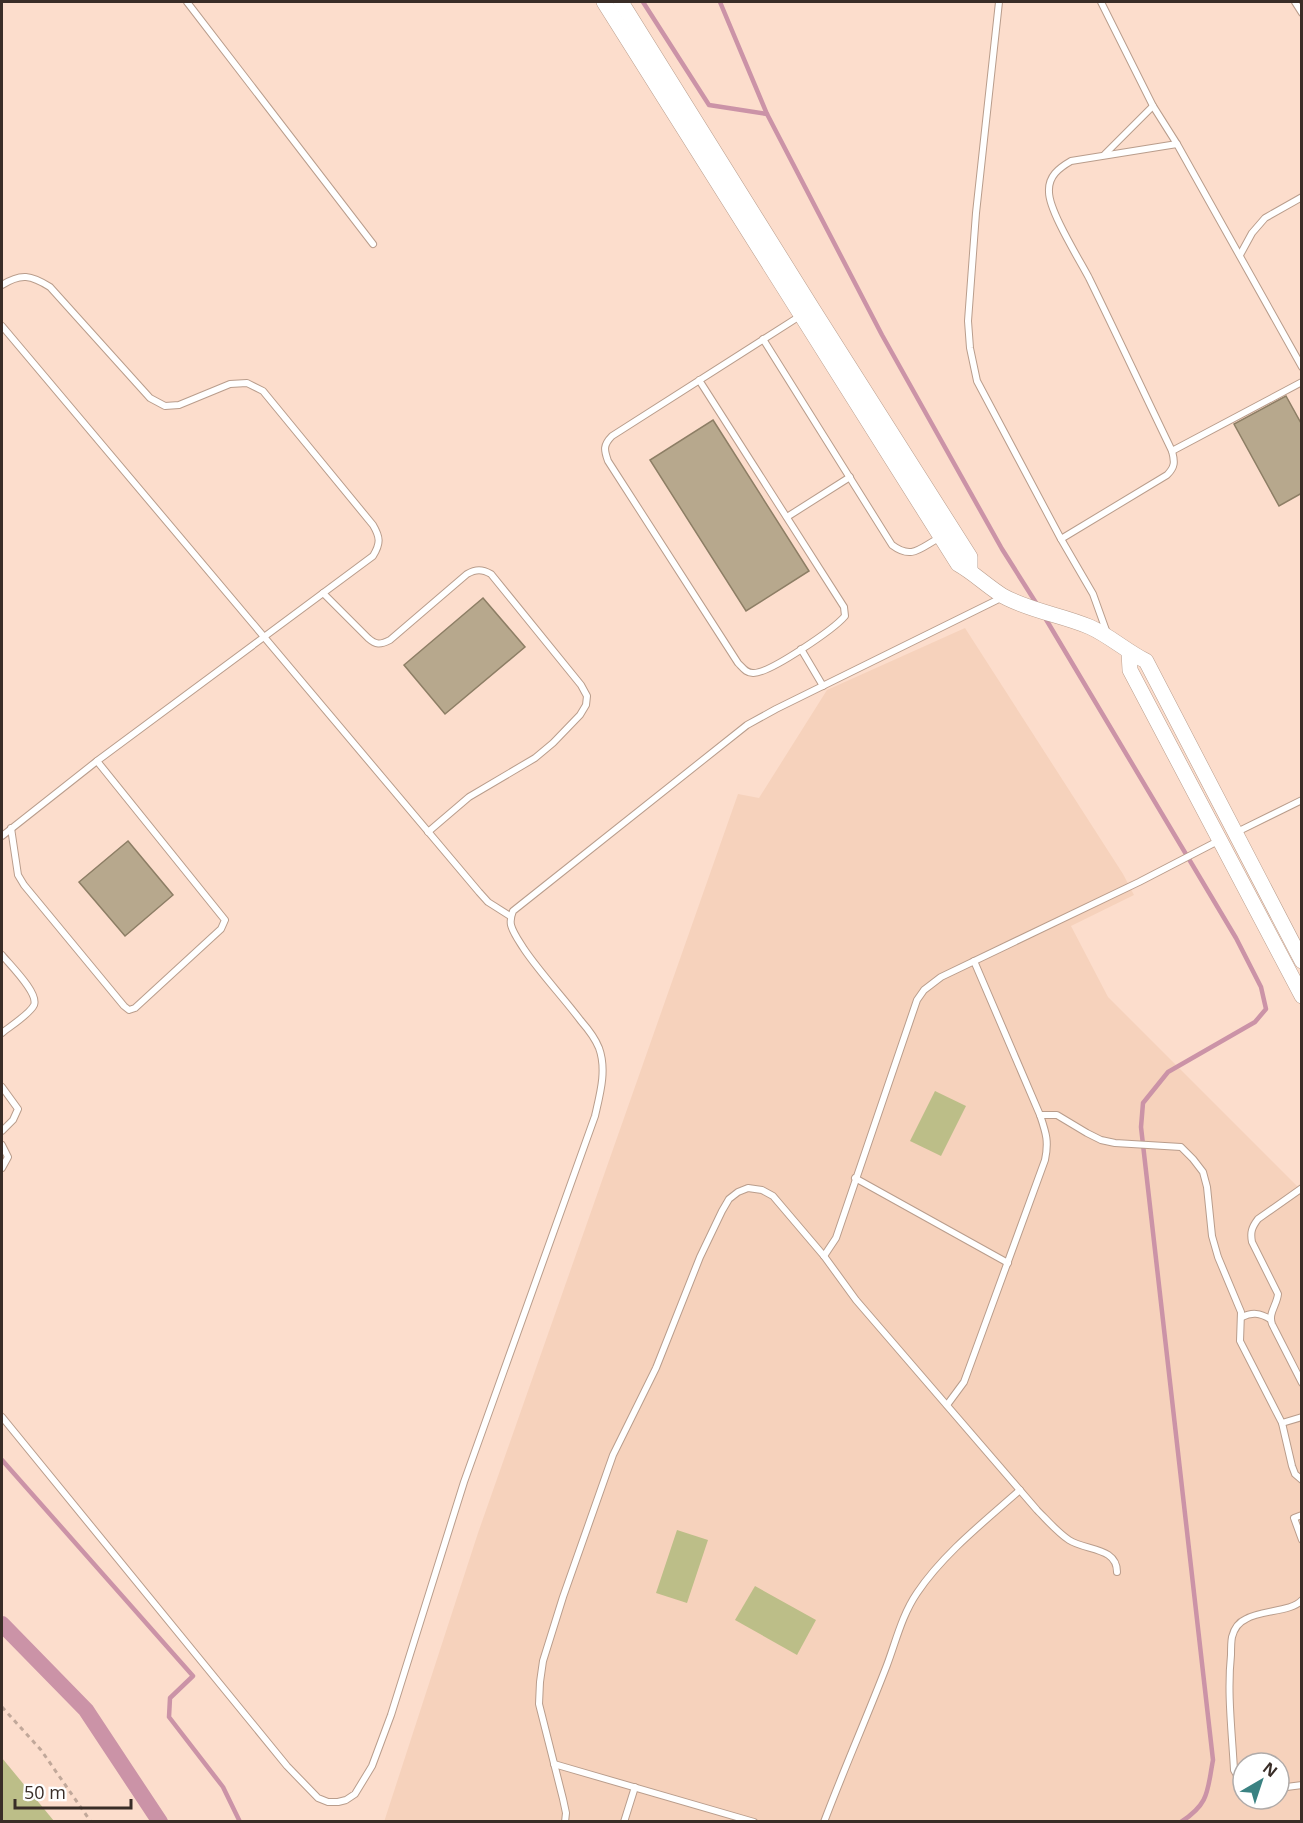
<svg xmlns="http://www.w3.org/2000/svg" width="1303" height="1823" viewBox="0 0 1303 1823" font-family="'Open Sans',sans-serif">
<rect width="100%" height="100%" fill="#fcddcc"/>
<path fill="#f6d2bc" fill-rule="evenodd" d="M965,628L1123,874L1134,895L1071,926L1108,997L1301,1190V1821L384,1822L478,1533L738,794L759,798L827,690ZM1243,1763H1279V1799H1243Z"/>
<g fill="#bcbe88">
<path d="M935,1091L966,1106L941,1156L910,1141Z"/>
<path d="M677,1530L708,1540L687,1603L656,1593Z"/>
<path d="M755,1586L816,1620L797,1655L735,1620Z"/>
<path d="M2,1758L54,1821H2Z"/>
</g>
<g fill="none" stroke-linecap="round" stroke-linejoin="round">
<g stroke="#cb93a7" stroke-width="4.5">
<path d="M643,2L709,105L767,114"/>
<path d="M720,2L767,114L882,335L1002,549L1038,606"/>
<path d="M1044,616L1236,938L1261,987L1266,1009L1255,1022L1168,1072L1143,1103L1141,1127L1213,1760C1207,1791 1210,1803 1181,1822"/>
<path d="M2,1460L193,1676L170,1698L169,1717L223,1787L240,1822"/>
</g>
<path stroke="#cb93a7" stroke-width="16" d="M2,1624L86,1710L160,1822"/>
</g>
<g fill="#b7a88d" stroke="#8d7e65" stroke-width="1.5">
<path d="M1286,396L1302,425V493L1279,506L1234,424Z"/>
<path d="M713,420L809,571L746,611L650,460Z"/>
<path d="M483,598L525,647L445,714L404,665Z"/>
<path d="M128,841L173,895L125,936L79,882Z"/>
</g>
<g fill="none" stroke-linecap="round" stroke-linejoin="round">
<defs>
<g id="service">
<path d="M187,2L373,244"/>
<path d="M999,2L976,213L968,321L970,348L977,381L1061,539L1093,594L1107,633"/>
<path d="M1101,2L1153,106L1177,144L1302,367"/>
<path d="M1295,2L1302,13"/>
<path d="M1105,154L1153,106"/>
<path d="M1240,255L1252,233L1265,218L1302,197"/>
<path d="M2,285C21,273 31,275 50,287L150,398L165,406L179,405L230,384L247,383L263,391L373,525C380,537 381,543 373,556L97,761L2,836"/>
<path d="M2,326L479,892L488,902L510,916"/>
<path d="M763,339L892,545C912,560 920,548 939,538"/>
<path d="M699,380L844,607L845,616C834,629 769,674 753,673C746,673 743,668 738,663L608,461C604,450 603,445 612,436L800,316"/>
<path d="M1172,451L1302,382"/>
<path d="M787,517L850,477"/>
<path d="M1061,539L1167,475C1175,467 1175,462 1172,451C1144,393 1117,335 1089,278C1079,259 1049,211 1049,192C1048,176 1059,168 1071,161L1177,144"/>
<path d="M323,593L368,638C376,645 380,645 390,640L467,574C476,569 482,569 491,574L581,685L587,696L586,705L580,715L553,743L535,758L469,797L428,832"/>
<path d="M801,649L823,686"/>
<path d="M11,828L18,875L24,885L124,1006L129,1010L135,1008L221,929L225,920L97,761"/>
<path d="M1235,833L1302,800"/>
<path d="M2,955C10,965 39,993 34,1005C30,1014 9,1027 2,1033"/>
<path d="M2,1087L18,1109L13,1120L2,1131"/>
<path d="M1040,1115H1057L1087,1133L1101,1140L1115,1143L1181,1147L1193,1159L1203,1172L1207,1187L1212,1236L1218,1257L1241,1312L1240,1341L1282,1423L1292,1466L1295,1474L1302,1480"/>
<path d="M2,1145L8,1157L2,1168"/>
<path d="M855,1178L1008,1263"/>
<path d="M1302,1188L1258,1219C1252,1227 1250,1232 1252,1242L1278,1294C1277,1305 1268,1313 1272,1324L1302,1383"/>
<path d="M824,1256L836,1238L917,1000L924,990L941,977L1139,882L1220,840"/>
<path d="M1242,1317C1252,1312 1260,1313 1270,1319"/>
<path d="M947,1405L964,1382L1045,1160C1049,1141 1046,1133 1040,1115L974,961"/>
<path d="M2,1417L287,1766L318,1798L328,1802H338L346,1800L355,1794L372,1766L391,1715L464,1482L595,1116C600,1094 607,1070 599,1048C595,1038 588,1029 581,1021C563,997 541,974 524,949C519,941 513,933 511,925C510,920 511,916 513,911L747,725L776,709L1003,597"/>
<path d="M1282,1423L1302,1417"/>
<path d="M1302,1515L1294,1518L1302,1540"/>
<path d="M554,1764L754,1822"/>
<path d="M1243,1781L1239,1779L1234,1770C1232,1732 1227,1693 1231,1655C1231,1649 1231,1642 1232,1637C1234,1629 1239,1622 1246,1619C1260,1610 1292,1612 1302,1600"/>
<path d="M1279,1788L1302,1785"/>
<path d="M565,1822L566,1813L563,1799L539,1704L540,1682L543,1661L563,1597L613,1455L656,1368L700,1257L722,1211L729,1199L738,1192L748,1188L762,1190L773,1196L824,1256L856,1300L1037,1510C1047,1520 1057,1532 1069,1540C1086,1551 1117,1547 1117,1572"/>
<path d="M624,1822L635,1787"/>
<path d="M824,1822C844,1769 867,1717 887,1665C896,1641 902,1615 917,1593C943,1554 985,1521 1020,1490"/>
</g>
<g id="tertiary">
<path d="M604,2L958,564C974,573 987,586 1003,596C1030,611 1062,615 1090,627C1110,636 1126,651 1146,661L1302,961"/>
<path d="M621,2L812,308L970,557V571"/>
<path d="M1129,652L1130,670L1302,996"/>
</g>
</defs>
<use href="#service" stroke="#b99d8c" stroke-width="8"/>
<use href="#tertiary" stroke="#b99d8c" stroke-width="16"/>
<path stroke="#c1a89a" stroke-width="3" stroke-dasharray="4.5 4.5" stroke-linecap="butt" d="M2,1707L41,1750L91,1822"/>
<use href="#service" stroke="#fff" stroke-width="6"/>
<use href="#tertiary" stroke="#fff" stroke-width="15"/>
</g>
<rect width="1303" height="1823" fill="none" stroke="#392d27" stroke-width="6"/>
<g transform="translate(1261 1781) rotate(39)"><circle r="28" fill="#ffffff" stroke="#b0aba9" stroke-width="1.5"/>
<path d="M0-4.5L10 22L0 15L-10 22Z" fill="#3a8282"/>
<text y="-9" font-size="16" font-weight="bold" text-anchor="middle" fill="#392d27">N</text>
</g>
<path d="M15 1799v9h116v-9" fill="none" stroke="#392d27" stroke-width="3"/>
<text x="24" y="1799" font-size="18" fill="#392d27" stroke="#ffffff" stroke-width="4.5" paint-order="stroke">50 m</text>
</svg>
